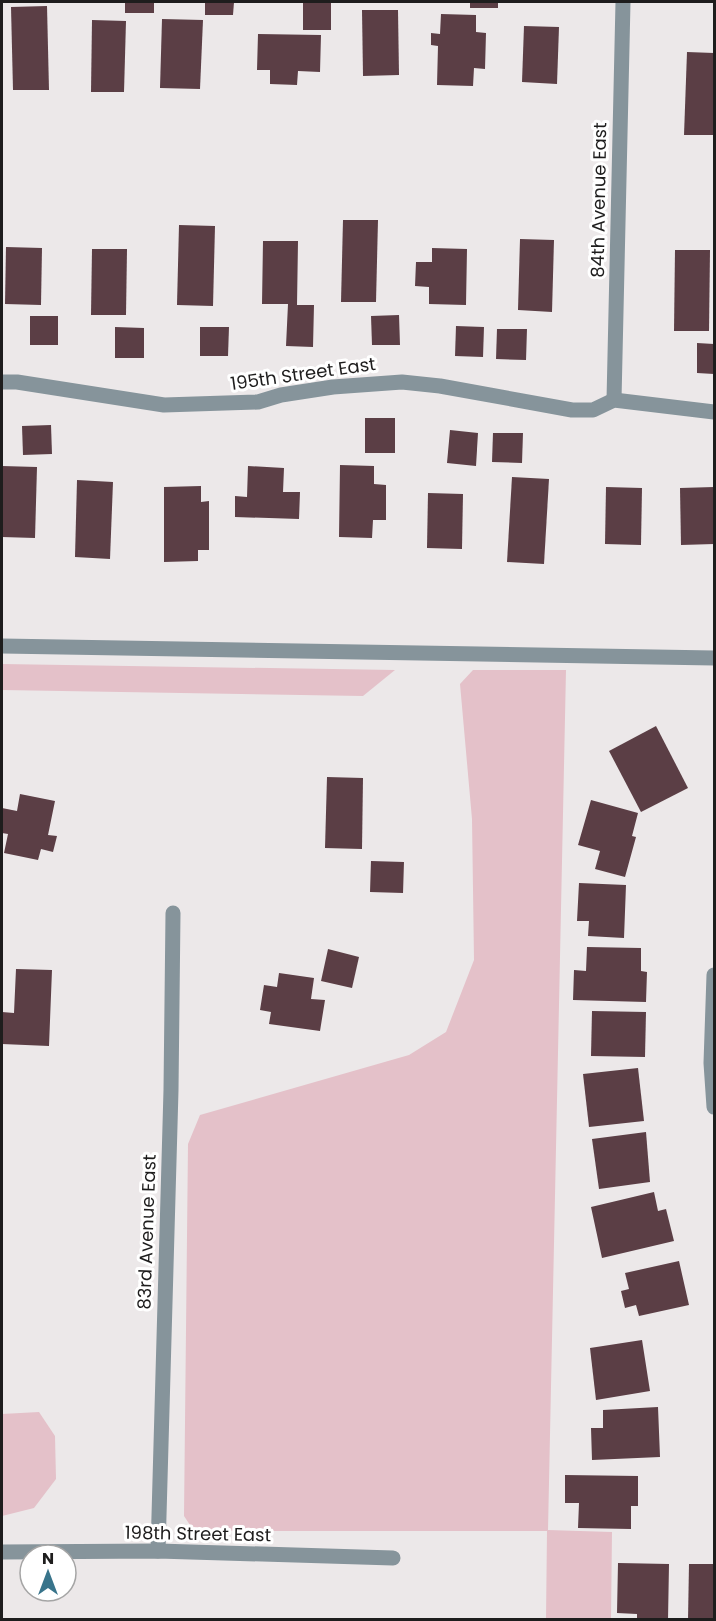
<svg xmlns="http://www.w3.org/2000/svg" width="716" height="1621" viewBox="0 0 716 1621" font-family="Poppins,sans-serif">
<rect width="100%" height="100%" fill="#ece8e9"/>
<g fill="#e4c1c9">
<path d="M2,664L395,670L363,696L2,690Z"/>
<path d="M473,670H566L548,1530L612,1532L611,1619H546L547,1531H194L184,1516L188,1144L200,1115L409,1055L446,1032L474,960L472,819L460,684Z"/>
<path d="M39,1412L55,1436L56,1479L34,1508L2,1516V1414Z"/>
</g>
<g fill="#5b3e45">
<rect x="125" y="2" width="29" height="11"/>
<path d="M205,2H234L233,15H205Z"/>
<rect x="303" y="2" width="28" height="28"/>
<rect x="470" y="2" width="28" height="6"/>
<path d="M47,6L49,90H13L11,7Z"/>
<path d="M362,10H398L399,75L363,76Z"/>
<path d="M441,14L476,15V32L486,33L485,69L474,68L473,86L437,85L438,46L431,45V33L440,34Z"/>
<path d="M162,19L203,20L200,89L160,88Z"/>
<path d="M92,20L126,21L124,92H91Z"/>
<path d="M524,26L559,27L557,84L522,82Z"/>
<path d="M258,34L321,35L320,72L298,71L297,85L270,84V70H257Z"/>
<path d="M687,52L714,53V135H684Z"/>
<path d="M343,220H378L376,302H341Z"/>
<path d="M179,225L215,226L213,306L177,305Z"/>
<path d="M520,239L554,240L552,312L518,310Z"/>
<path d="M263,241H298L297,305H314L313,347L286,346L288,304H262Z"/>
<path d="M6,247L42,248L41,305L5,304Z"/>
<path d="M432,248L467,249L466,305L429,304V287L415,286L416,262H432Z"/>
<path d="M92,249H127L126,315H91Z"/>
<path d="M675,250H710L709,331H674Z"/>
<path d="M399,315L400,345H372L371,316Z"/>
<rect x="30" y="316" width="28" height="29"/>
<path d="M456,326L484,327L483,357L455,356Z"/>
<path d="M115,327L144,328V358H115Z"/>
<path d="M200,327H229L228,356H200Z"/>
<path d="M497,329H527L526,360L496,359Z"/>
<path d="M697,343L714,344V374L697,373Z"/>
<rect x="365" y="418" width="30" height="35"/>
<path d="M51,425L52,454L23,455L22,426Z"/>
<path d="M450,430L478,433L476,466L447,463Z"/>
<path d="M493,433H523L522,463L492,462Z"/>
<path d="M340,465L374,466V484L386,485V520H373L372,538L339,537Z"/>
<path d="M2,466L37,467L35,538L2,537Z"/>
<path d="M248,466L284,468L283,492H300L299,519L235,517V496L247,497Z"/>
<path d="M512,477L549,479L544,564L507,562Z"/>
<path d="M77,480L113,482L110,559L75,557Z"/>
<path d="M201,486V502L209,501V550H198V561L164,562V487Z"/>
<path d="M606,487L642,488L641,545L605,544Z"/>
<path d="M714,487V544L681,545L680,488Z"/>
<path d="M428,493L463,494L462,549L427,548Z"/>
<path d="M656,726L688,788L641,812L609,751Z"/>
<path d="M327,777L363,778L362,849L325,848Z"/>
<path d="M20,794L55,801L48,835L57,836L53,852L41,849L38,860L4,853L8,834L2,833V808L17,811Z"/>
<path d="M591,800L638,813L632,836L636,837L625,877L595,869L600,851L578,845Z"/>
<path d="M371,861L404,862L403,893L370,892Z"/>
<path d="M579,883L626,885L624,938L588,936L589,921H577Z"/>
<path d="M587,947L641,948V971L647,972L646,1002L573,1000L574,970L586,971Z"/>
<path d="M328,949L359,957L352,988L321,981Z"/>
<path d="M16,969L52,970L49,1046L2,1044V1012L14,1013Z"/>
<path d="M279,973L314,978L311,999L325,1000L320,1031L269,1024L271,1012L260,1010L264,985L277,987Z"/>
<path d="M592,1011L646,1012L645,1057L591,1056Z"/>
<path d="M638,1068L644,1121L589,1127L583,1074Z"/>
<path d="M646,1132L650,1182L599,1189L592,1139Z"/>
<path d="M654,1192L658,1211L666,1209L674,1241L602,1258L591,1207Z"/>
<path d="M679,1261L689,1305L639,1316L636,1305L625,1308L621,1291L629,1289L625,1273Z"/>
<path d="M642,1340L650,1391L596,1400L590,1348Z"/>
<path d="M658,1407L660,1457L592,1460L591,1428H603V1410Z"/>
<path d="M565,1475L638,1476V1506H631V1529L578,1528L579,1503H565Z"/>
<path d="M618,1563L669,1564L668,1620H637V1614L617,1613Z"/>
<path d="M689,1564H714V1620H688Z"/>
</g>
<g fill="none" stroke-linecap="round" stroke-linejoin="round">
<path stroke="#86949b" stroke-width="15" d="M2,646L714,658"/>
<g stroke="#86949b" stroke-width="15">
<path d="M2,382H17L164,405L258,402L281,395L333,387L402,382L440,386L572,410H593L614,400L714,412"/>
<path d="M614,400L623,2"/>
<path d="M714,975L711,1063L714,1107"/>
<path d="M158,1551L171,1090L173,913"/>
<path d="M2,1552L158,1551L393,1558"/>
</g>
</g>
<g text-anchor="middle" stroke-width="6" stroke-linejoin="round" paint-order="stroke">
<g font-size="18" fill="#1e1d1d" stroke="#fff">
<text transform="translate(599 200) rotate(-89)" y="6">84th Avenue East</text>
<text transform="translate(303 374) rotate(-8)" y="6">195th Street East</text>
<text transform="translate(147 1232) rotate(-88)" y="6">83rd Avenue East</text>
<text transform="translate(198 1534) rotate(1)" y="6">198th Street East</text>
</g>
</g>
<rect width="716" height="1621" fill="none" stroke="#1e1d1d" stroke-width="6"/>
<g transform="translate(48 1573)"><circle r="28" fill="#ffffff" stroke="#a5a5a5" stroke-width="1.5"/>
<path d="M0-4.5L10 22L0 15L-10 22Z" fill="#38748b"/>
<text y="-9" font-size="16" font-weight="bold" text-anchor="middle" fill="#1e1d1d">N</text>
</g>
</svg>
